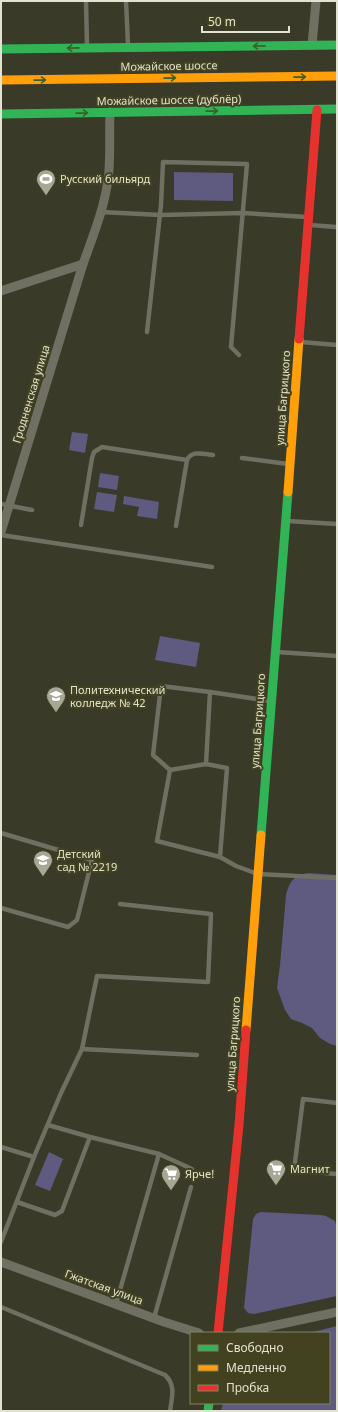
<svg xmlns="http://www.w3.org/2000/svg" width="338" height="1412" viewBox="0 0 338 1412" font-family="'Noto Sans',sans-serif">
<rect width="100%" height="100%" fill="#3a3a29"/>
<g fill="#5f5a7f">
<path d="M174,172L233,173V201L174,200Z"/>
<path d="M72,432L88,434L85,453L69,450Z"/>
<path d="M100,473L119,476L117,490L98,487Z"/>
<path d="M97,492L117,495L114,512L94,509Z"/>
<path d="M124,496L159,502L157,519L137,516L139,507L123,504Z"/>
<path d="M160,636L200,643L196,667L155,660Z"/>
<path d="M308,873L337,875V1046L330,1044L320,1038L312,1028L302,1023L291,1019L285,1010L277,988L280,965L286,895C290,881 293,876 308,873Z"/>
<path d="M49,1152L63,1159L50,1191L35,1185Z"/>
<path d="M261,1212L321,1215L326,1216L335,1221L337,1229V1296L254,1314L248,1313L244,1308L253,1219L256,1214Z"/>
<path d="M337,1326V1411H221L223,1403H329V1333H309Z"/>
</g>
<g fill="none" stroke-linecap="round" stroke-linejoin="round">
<g stroke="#6f6f62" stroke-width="4.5">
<path d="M86,1L87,46"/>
<path d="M126,1L128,45"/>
<path d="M101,212L160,215L243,213L307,217"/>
<path d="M310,225L336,227"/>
<path d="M147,332L161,205L163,162L247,164L231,347L239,355"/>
<path d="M301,342L337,345"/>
<path d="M242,458L288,464"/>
<path d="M187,460C192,450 203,454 213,455"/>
<path d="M1,504L32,510"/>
<path d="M287,521L337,524"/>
<path d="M81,525L92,458L94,452L102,447L187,460L176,526"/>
<path d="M1,535L212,567"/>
<path d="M277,652L337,656"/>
<path d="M210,692L270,701"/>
<path d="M170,770L153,755L161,686L210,692L206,764"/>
<path d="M1,833L92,860L77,920L68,927L1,908"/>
<path d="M220,857L227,768L206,764L170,770L157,841L220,857L236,866L258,874L337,878"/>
<path d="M82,1049L197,1055"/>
<path d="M48,1125L90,1137L159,1154L192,1169"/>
<path d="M1,1147L34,1157"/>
<path d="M336,1174L294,1170L303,1099L337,1103"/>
<path d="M17,1202L55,1215L62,1211L90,1137"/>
<path d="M1,1242L34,1157L61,1093L82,1049L97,976L208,982L211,914L120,904"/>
<path d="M116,1304L159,1154"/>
<path d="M1,1307L165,1375C176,1385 172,1397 170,1411"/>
<path d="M154,1318L191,1187"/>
</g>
<g stroke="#6f6f62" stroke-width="9">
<path d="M312,45L316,1"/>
<path d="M83,264C93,236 104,209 108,180C111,160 109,134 110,112"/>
<path d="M1,291L83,264L1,532"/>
<path d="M1,1262L164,1322L199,1333"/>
<path d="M239,1333L337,1312"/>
</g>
<g stroke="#30b455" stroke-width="9">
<path d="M1,49L337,45"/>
<path d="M1,114L337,109"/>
<path d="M261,835L288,492"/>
<path d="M208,1411L209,1403"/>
</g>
<g stroke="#ff9f0a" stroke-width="9">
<path d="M1,80L337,76"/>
<path d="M288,492L299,339"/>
<path d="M246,1030L261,835"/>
</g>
<g stroke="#e5322d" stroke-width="9">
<path d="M299,339L317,110"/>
<path d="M218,1333L239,1125L246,1030"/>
</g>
</g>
<defs><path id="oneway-shaft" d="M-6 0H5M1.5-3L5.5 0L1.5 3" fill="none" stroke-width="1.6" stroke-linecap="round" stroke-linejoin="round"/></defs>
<g stroke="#3e5e2e">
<use href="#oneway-shaft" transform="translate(259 46) rotate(179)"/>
<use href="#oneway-shaft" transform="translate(73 48) rotate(179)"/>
<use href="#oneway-shaft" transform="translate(300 77) rotate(-1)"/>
<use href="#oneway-shaft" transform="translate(170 78) rotate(-1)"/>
<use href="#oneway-shaft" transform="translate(40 80) rotate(-1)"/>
<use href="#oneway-shaft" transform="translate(212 111) rotate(-1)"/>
<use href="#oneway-shaft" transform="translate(82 113) rotate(-1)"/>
</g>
<defs>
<symbol id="stadium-pin" viewBox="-11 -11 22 30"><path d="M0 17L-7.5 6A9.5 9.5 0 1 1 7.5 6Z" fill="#a7a795" stroke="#424221"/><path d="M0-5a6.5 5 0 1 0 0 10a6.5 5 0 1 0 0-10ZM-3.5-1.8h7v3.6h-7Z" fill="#fff"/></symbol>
<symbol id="school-pin" viewBox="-11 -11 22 30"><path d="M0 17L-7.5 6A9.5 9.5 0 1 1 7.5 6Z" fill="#a7a795" stroke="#424221"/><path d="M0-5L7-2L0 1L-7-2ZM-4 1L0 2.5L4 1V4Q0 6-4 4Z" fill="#fff"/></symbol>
<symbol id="supermarket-pin" viewBox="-11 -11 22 30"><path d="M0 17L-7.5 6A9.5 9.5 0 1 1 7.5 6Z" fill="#a7a795" stroke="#424221"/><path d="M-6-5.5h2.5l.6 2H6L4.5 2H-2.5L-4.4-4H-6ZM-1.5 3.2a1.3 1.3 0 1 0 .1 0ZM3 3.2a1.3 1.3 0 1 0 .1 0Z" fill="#fff"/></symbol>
</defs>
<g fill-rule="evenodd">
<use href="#stadium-pin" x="35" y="168" width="22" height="30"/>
<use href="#school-pin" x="45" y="685" width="22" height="30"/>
<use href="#school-pin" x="32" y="849" width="22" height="30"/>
<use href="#supermarket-pin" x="265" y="1158" width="22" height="30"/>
<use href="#supermarket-pin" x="160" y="1163" width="22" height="30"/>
</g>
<g text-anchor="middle" stroke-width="4" stroke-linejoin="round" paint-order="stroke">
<g font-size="11" fill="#e1e2cf" stroke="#424221">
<text transform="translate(169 66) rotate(-1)" y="4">Можайское шоссе</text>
<text transform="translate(169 100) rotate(-1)" y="4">Можайское шоссе (дублёр)</text>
<text transform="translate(31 394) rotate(-73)" y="4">Гродненская улица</text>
<text transform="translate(283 398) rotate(-86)" y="4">улица Багрицкого</text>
<text transform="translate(258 721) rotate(-86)" y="4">улица Багрицкого</text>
<text transform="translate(233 1044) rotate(-86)" y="4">улица Багрицкого</text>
<text transform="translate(104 1287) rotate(20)" y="4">Гжатская улица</text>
</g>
<g font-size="11" fill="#e1e2cf" stroke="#424221" text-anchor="start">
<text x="60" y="183">Русский бильярд</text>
<text x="70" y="694">Политехнический<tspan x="70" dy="13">колледж № 42</tspan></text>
<text x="57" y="858">Детский<tspan x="57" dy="13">сад № 2219</tspan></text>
<text x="290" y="1173">Магнит</text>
<text x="185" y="1178">Ярче!</text>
</g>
</g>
<rect width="338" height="1412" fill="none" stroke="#e1e2cf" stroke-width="4"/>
<rect x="190" y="1332" width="140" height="72" fill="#424221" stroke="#828267"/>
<rect x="198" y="1345" width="20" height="6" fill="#30b455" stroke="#828267"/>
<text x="226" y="1352" font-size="12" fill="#e1e2cf">Свободно</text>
<rect x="198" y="1365" width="20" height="6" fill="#ff9f0a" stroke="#828267"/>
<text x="226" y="1372" font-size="12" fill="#e1e2cf">Медленно</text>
<rect x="198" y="1385" width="20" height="6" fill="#e5322d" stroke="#828267"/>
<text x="226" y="1392" font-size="12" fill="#e1e2cf">Пробка</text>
<path d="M202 26v6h87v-6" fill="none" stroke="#e1e2cf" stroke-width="2"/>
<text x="208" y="26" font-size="12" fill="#e1e2cf" stroke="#424221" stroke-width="3" paint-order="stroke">50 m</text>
</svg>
